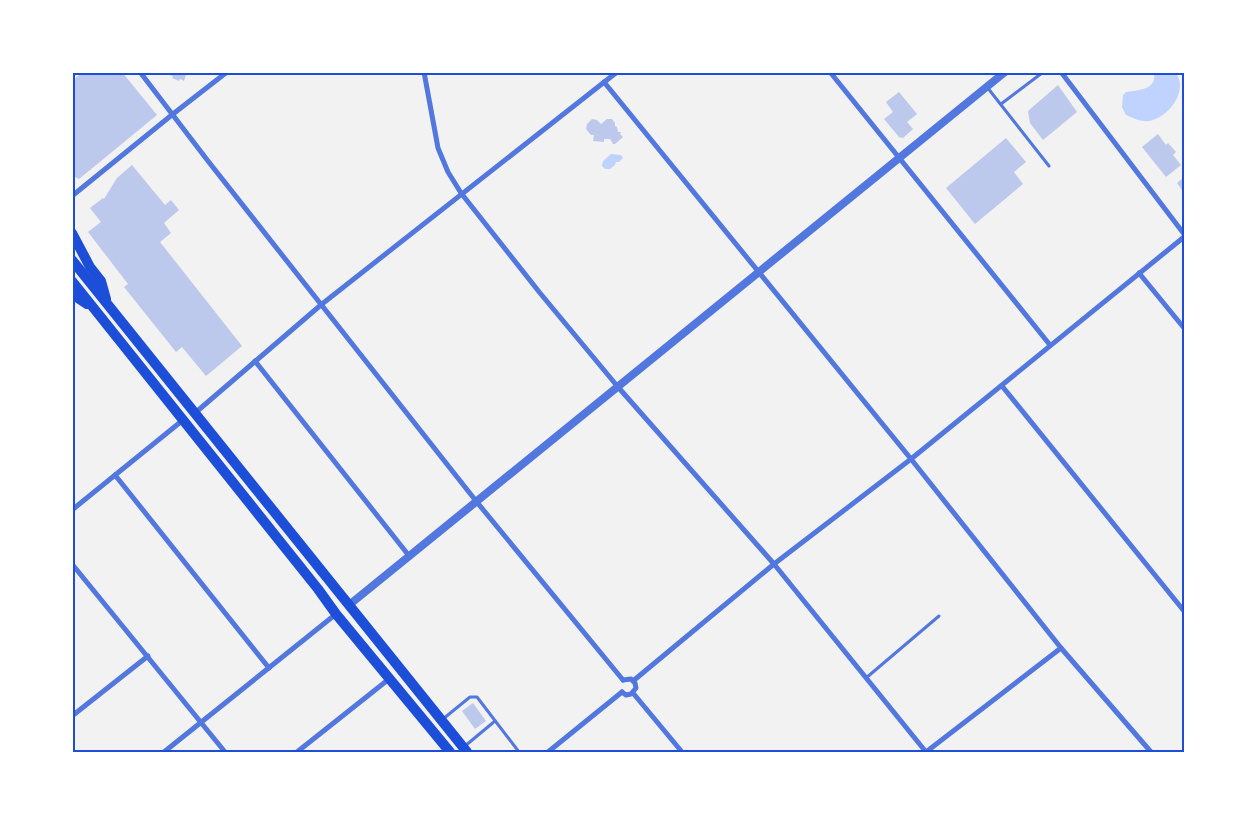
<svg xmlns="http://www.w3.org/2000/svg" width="1257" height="825" viewBox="0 0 1257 825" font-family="Lato,sans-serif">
<rect width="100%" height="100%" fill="#f2f2f2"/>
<g fill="#bfd3fe">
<path d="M1154,73H1176C1189,91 1168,118 1149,121C1140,122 1133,118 1126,115L1122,107L1123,95L1126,92C1138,90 1157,90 1154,73Z"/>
<path d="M611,154L621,155L623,158L619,162H616L615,165L610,169H605L602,166L603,161Z"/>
</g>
<g fill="#bdc9ec">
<path d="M83,72H122L157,115L79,179L72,175V81Z"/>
<path d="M169,72H187L184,81L180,79L179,81L172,78L173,76L169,75Z"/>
<path d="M1058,85L1077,112L1043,140L1030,123L1028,111Z"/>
<path d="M899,92L917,114L907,122L913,129L903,138L899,137L884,119L893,112L886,102Z"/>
<path d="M592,119L597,120L601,124L607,119H612L615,123V126L617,127L618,132H621L620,134L623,137L615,144H613L610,139H604V142L593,141L594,135H591L586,129L587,124Z"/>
<path d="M1158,134L1166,145L1168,143L1176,152L1173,155L1181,165L1166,177L1142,147Z"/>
<path d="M1006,138L1026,162L1014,172L1023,184L975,224L946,188Z"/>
<path d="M132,165L165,205L171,200L179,210L164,223L171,233L160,242L242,346L206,376L182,347L176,352L124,287L128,284L88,232L101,222L90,208L103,198L104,199L117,178Z"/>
<path d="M1184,177V193L1177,183Z"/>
<path d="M473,703L486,721L475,729L462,711Z"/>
</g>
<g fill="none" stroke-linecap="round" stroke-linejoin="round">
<g stroke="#5277de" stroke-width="3">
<path d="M987,87L1049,166"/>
<path d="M1001,104L1042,73"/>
<path d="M866,678L939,616"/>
<path d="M443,719L470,697H477L519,752"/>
<path d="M465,746L495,721"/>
</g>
<g stroke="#5277de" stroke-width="5">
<path d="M140,72L208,161L476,501L623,680"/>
<path d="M424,72L438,148L448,172L461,193L540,293L618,387L774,564L926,752"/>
<path d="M830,72L1050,345"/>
<path d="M1061,72L1184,234"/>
<path d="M72,75L75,72"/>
<path d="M604,82L911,459L1061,648L1151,752"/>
<path d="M72,196L173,114L227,72"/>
<path d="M1139,273L1184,328"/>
<path d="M255,361L410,557"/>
<path d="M1002,386L1184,611"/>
<path d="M195,413L322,304L617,72"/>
<path d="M115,475L269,668"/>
<path d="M72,510L183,420"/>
<path d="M72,564L225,752"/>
<path d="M633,681L774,564L911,459L1184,237"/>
<path d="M622,692L626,695L631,694L636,688L635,683L631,679L623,680"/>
<path d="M633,693L682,752"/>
<path d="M72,716L148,656"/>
<path d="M164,752L336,614"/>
<path d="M297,752L389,679"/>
<path d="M548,752L622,692"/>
<path d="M926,752L1061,648"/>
</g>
<path stroke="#5277de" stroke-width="8" d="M349,605L1005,72"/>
<g stroke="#1d4ed8" stroke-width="10">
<path d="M72,233L90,267L101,281L106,299"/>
<path d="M72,260L467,752"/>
<path d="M72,281L318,589L336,614L450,752"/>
<path d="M72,294L87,304"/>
</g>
</g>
<rect width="1257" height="825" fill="none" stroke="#ffffff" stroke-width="148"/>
<rect x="74" y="74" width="1109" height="677" fill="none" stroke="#1d4ed8" stroke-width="2"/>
</svg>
